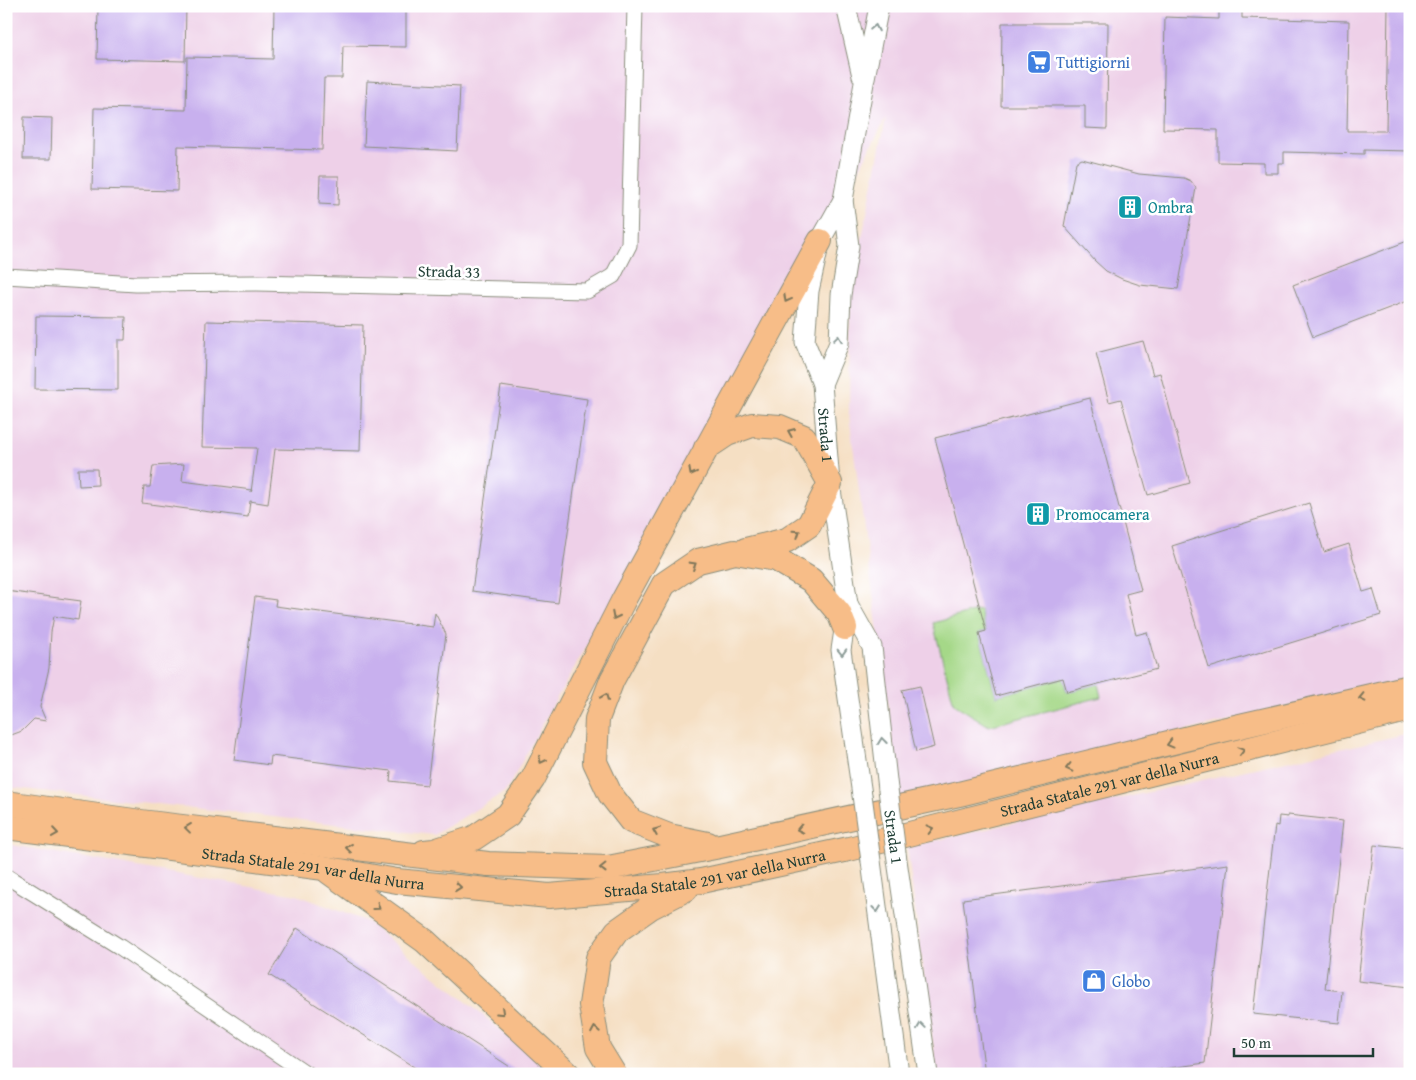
<svg xmlns="http://www.w3.org/2000/svg" width="1416" height="1080" viewBox="0 0 1416 1080" font-family="'Gentium Book Plus',serif">
<rect width="100%" height="100%" fill="#fff"/>
<filter id="ink" filterUnits="userSpaceOnUse"><feTurbulence type="fractalNoise" baseFrequency=".02" numOctaves="2"/><feDisplacementMap in="SourceGraphic" scale="10" xChannelSelector="R" yChannelSelector="G"/><feConvolveMatrix kernelMatrix="1 2 1 2 8 2 1 2 1" color-interpolation-filters="sRGB"/></filter>
<filter id="wash" filterUnits="userSpaceOnUse"><feTurbulence type="fractalNoise" baseFrequency=".0096" numOctaves="4" result="noise"/><feDisplacementMap in="SourceGraphic" scale="20" xChannelSelector="R" yChannelSelector="G"/><feGaussianBlur stdDeviation="1.12" result="paint"/><feColorMatrix in="noise" values="0 0 0 0 0 0 0 0 0 0 0 0 0 0 0 0 0 1.4 0 .05"/><feComposite in="paint" operator="in"/></filter>
<g filter="url(#wash)">
<rect width="100%" height="100%" fill="#f5dfc3"/>
<g fill="#eed0e8">
<path d="M6,6H1410V678L900,798L849,415L850,298L886,118L843,200L554,703L506,791L434,835L6,787Z"/>
<path d="M1410,733V1074H937L907,847Z"/>
<path d="M6,844L297,895L368,922L555,1074H6Z"/>
</g>
<path fill="#a5d888" stroke="#628a5e" d="M980,610L986,631L979,633L996,696L1063,678L1067,692L1098,684L1101,697L989,726L954,704L933,623Z"/>
<g id="blocks">
<g fill="#c8b0ee">
<path d="M98,6H186L185,61L97,59Z"/>
<path d="M274,6H406V47L343,46L342,78H324L322,150L178,146L177,191L92,189L94,108L186,110L187,57L273,59Z"/>
<path d="M1388,6H1410V151L1364,150V154L1284,152V163H1278V173H1264V163L1218,162V130L1163,129L1165,17L1219,19V9L1242,10V18L1349,21L1347,131H1386Z"/>
<path d="M1002,23H1108L1107,129L1085,128V106H1001Z"/>
<path d="M367,81L460,86L457,151L364,146Z"/>
<path d="M24,117L52,118L51,159H23Z"/>
<path d="M1082,159L1139,174L1184,178L1191,181L1196,188L1178,289L1140,285L1122,279L1106,271L1095,261L1064,226L1076,162Z"/>
<path d="M320,176H339L338,205L319,204Z"/>
<path d="M1410,240V300L1313,337L1293,285Z"/>
<path d="M36,316L126,317L125,340H118V390L35,389Z"/>
<path d="M206,321L363,325L360,451L275,449L268,504L250,501L248,517L142,503L144,487H150L153,466L184,464L182,481L252,490L251,492L257,448L202,447Z"/>
<path d="M1143,341L1153,375L1160,373L1190,483L1148,495L1121,399L1109,402L1096,353Z"/>
<path d="M501,386L587,399L558,603L472,591Z"/>
<path d="M1090,398L1141,590L1126,594L1136,635L1147,632L1157,669L1067,692L1063,678L996,696L979,633L986,631L935,438Z"/>
<path d="M78,469H97L98,485L79,486Z"/>
<path d="M1309,503L1324,552L1349,544L1363,592L1373,589L1381,615L1209,668L1172,546Z"/>
<path d="M6,591L81,601L78,620L54,616L51,632L49,668L40,707L46,721L34,719L22,731L6,737Z"/>
<path d="M255,597L276,600L275,606L433,627L435,613L446,634L427,785L390,781L391,771L271,756L270,765L234,760Z"/>
<path d="M920,686L934,747L916,752L902,690Z"/>
<path d="M1288,815L1343,821L1325,989L1342,991L1339,1023L1253,1014L1275,825L1278,826L1279,816L1288,817Z"/>
<path d="M1374,845L1410,849V987L1358,981Z"/>
<path d="M1228,864L1205,1063L1128,1074H985L963,899Z"/>
<path d="M297,928L521,1074H425L269,975Z"/>
</g>
</g>
</g>
<g filter="url(#ink)">
<use href="#blocks" fill-opacity="0" stroke="#8a8e7c" stroke-width="1"/>
<g fill="none" stroke-linecap="round" stroke-linejoin="round">
<defs>
<g id="minor">
<path d="M6,276L136,284L257,283L587,291L613,276L629,245L635,6"/>
<path d="M6,876L120,947L307,1074"/>
</g>
<g id="tertiary">
<path d="M846,6L862,76"/>
<path id="s1" d="M843,200L820,241L809,291L805,342L822,384L830,483L848,604L841,650L862,795"/>
<path d="M822,384L839,343L841,295L849,246L843,200L864,83L879,6"/>
<path d="M848,604L872,647L888,789"/>
<path d="M896,853L928,1074"/>
<path d="M871,861L899,1074"/>
</g>
<g id="primary">
<path d="M706,448L727,434L752,425L780,427L804,437L830,483L809,525L787,540L746,550"/>
<path d="M6,803L141,822L488,864L608,868L720,846L959,794L1218,731L1410,687"/>
<path id="s2" d="M6,827L324,868L397,881L549,896L663,886L701,881L849,849L1410,709"/>
<path d="M708,844L669,836L631,821L610,794L595,762L597,719L612,680L664,584L698,561L735,552L776,559L811,580L839,613L845,628"/>
<path d="M424,852L434,851L474,838L508,815L533,779L623,601L820,241"/>
<path d="M329,872L425,941L568,1074"/>
<path d="M614,1074L598,1048L591,1005L598,958L617,931L651,907L686,889"/>
</g>
</defs>
<use href="#minor" stroke="#8a8e7c" stroke-width="17"/>
<use href="#tertiary" stroke="#8a8e7c" stroke-width="21"/>
<use href="#primary" stroke="#8a8e7c" stroke-width="26"/>
<use href="#minor" stroke="#fff" stroke-width="15"/>
<use href="#tertiary" stroke="#fff" stroke-width="19"/>
<use href="#primary" stroke="#f7bd88" stroke-width="24"/>
<defs>
<g id="tertiary-bridge">
<path d="M888,789L896,853"/>
<path d="M862,795L871,861"/>
</g>
</defs>
<use href="#tertiary-bridge" stroke="#8a8e7c" stroke-width="21" stroke-linecap="butt"/>
<use href="#tertiary-bridge" stroke="#fff" stroke-width="19"/>
</g>
<defs><path id="oneway-chevron" d="M-2-3.5L2.5 0L-2 3.5" fill="none" stroke-width="1.6" stroke-linecap="round" stroke-linejoin="round" transform="scale(1.25)"/></defs>
<g stroke="#8f9e9a">
<use href="#oneway-chevron" transform="translate(875 28) rotate(-79)"/>
<use href="#oneway-chevron" transform="translate(838 339) rotate(-82)"/>
<use href="#oneway-chevron" transform="translate(842 652) rotate(88)"/>
<use href="#oneway-chevron" transform="translate(882 741) rotate(-97)"/>
<use href="#oneway-chevron" transform="translate(877 909) rotate(83)"/>
<use href="#oneway-chevron" transform="translate(921 1026) rotate(-98)"/>
</g>
<g stroke="#80775a">
<use href="#oneway-chevron" transform="translate(787 299) rotate(119)"/>
<use href="#oneway-chevron" transform="translate(791 432) rotate(-157)"/>
<use href="#oneway-chevron" transform="translate(692 472) rotate(118)"/>
<use href="#oneway-chevron" transform="translate(797 533) rotate(-34)"/>
<use href="#oneway-chevron" transform="translate(693 565) rotate(-31)"/>
<use href="#oneway-chevron" transform="translate(615 616) rotate(117)"/>
<use href="#oneway-chevron" transform="translate(605 697) rotate(-68)"/>
<use href="#oneway-chevron" transform="translate(1362 698) rotate(167)"/>
<use href="#oneway-chevron" transform="translate(1170 744) rotate(165)"/>
<use href="#oneway-chevron" transform="translate(1241 751) rotate(-15)"/>
<use href="#oneway-chevron" transform="translate(542 760) rotate(117)"/>
<use href="#oneway-chevron" transform="translate(1069 768) rotate(167)"/>
<use href="#oneway-chevron" transform="translate(188 828) rotate(-173)"/>
<use href="#oneway-chevron" transform="translate(800 829) rotate(168)"/>
<use href="#oneway-chevron" transform="translate(930 829) rotate(-14)"/>
<use href="#oneway-chevron" transform="translate(656 831) rotate(-158)"/>
<use href="#oneway-chevron" transform="translate(55 833) rotate(8)"/>
<use href="#oneway-chevron" transform="translate(349 848) rotate(-173)"/>
<use href="#oneway-chevron" transform="translate(603 868) rotate(179)"/>
<use href="#oneway-chevron" transform="translate(458 887) rotate(6)"/>
<use href="#oneway-chevron" transform="translate(377 907) rotate(36)"/>
<use href="#oneway-chevron" transform="translate(501 1012) rotate(43)"/>
<use href="#oneway-chevron" transform="translate(595 1030) rotate(-100)"/>
</g>
</g>
<defs>
<symbol id="supermarket-square" viewBox="-11 -11 22 22"><rect x="-9" y="-9" width="18" height="18" rx="4" fill="#3f7fe0" stroke="#fff"/><path d="M-6-5.5h2.5l.6 2H6L4.5 2H-2.5L-4.4-4H-6ZM-1.5 3.2a1.3 1.3 0 1 0 .1 0ZM3 3.2a1.3 1.3 0 1 0 .1 0Z" fill="#fff"/></symbol>
<symbol id="building-square" viewBox="-11 -11 22 22"><rect x="-9" y="-9" width="18" height="18" rx="4" fill="#0f9aa8" stroke="#fff"/><path d="M-4-6H4V6H1V3H-1V6H-4ZM-2.5-4.3h1.7v1.8h-1.7ZM.8-4.3h1.7v1.8H.8ZM-2.5-1h1.7V.8h-1.7ZM.8-1h1.7V.8H.8Z" fill="#fff"/></symbol>
<symbol id="shop-square" viewBox="-11 -11 22 22"><rect x="-9" y="-9" width="18" height="18" rx="4" fill="#3f7fe0" stroke="#fff"/><path d="M-5-2.5h2.3a2.7 3.5 0 0 1 5.4 0H5L5.5 6h-11ZM-1.5-2.5h3a1.5 2.3 0 0 0-3 0Z" fill="#fff"/></symbol>
</defs>
<g fill-rule="evenodd">
<use href="#supermarket-square" x="1025" y="48" width="28" height="28"/>
<use href="#building-square" x="1116" y="193" width="28" height="28"/>
<use href="#building-square" x="1024" y="500" width="28" height="28"/>
<use href="#shop-square" x="1080" y="967" width="28" height="28"/>
</g>
<g text-anchor="middle" stroke-width="5" stroke-linejoin="round" paint-order="stroke">
<g font-size="16" fill="#366cbe" stroke="#fff" text-anchor="start">
<text x="1056" y="68">Tuttigiorni</text>
<text x="1112" y="987">Globo</text>
</g>
<g font-size="16" fill="#0d838f" stroke="#fff" text-anchor="start">
<text x="1148" y="213">Ombra</text>
<text x="1056" y="520">Promocamera</text>
</g>
<g font-size="16" fill="#1f3d34" stroke="#fff">
<text transform="translate(449 271) rotate(1)" y="6">Strada 33</text>
<text dy="6" stroke="none"><textPath href="#s1" startOffset="246">Strada 1</textPath></text>
<text dy="6" stroke="none"><textPath href="#s2" startOffset="1120">Strada Statale 291 var della Nurra</textPath></text>
<text transform="translate(894 837) rotate(82)" y="6">Strada 1</text>
<text dy="6" stroke="none"><textPath href="#s2" startOffset="310">Strada Statale 291 var della Nurra</textPath></text>
<text dy="6" stroke="none"><textPath href="#s2" startOffset="715">Strada Statale 291 var della Nurra</textPath></text>
</g>
</g>
<rect width="1416" height="1080" fill="none" stroke="#fff" stroke-width="25"/>
<path d="M1234 1048v8h139v-8" fill="none" stroke="#1f3d34" stroke-width="2.5"/>
<text x="1241" y="1048" font-size="15" fill="#1f3d34" stroke="#ffffff" stroke-width="4" paint-order="stroke">50 m</text>
</svg>
